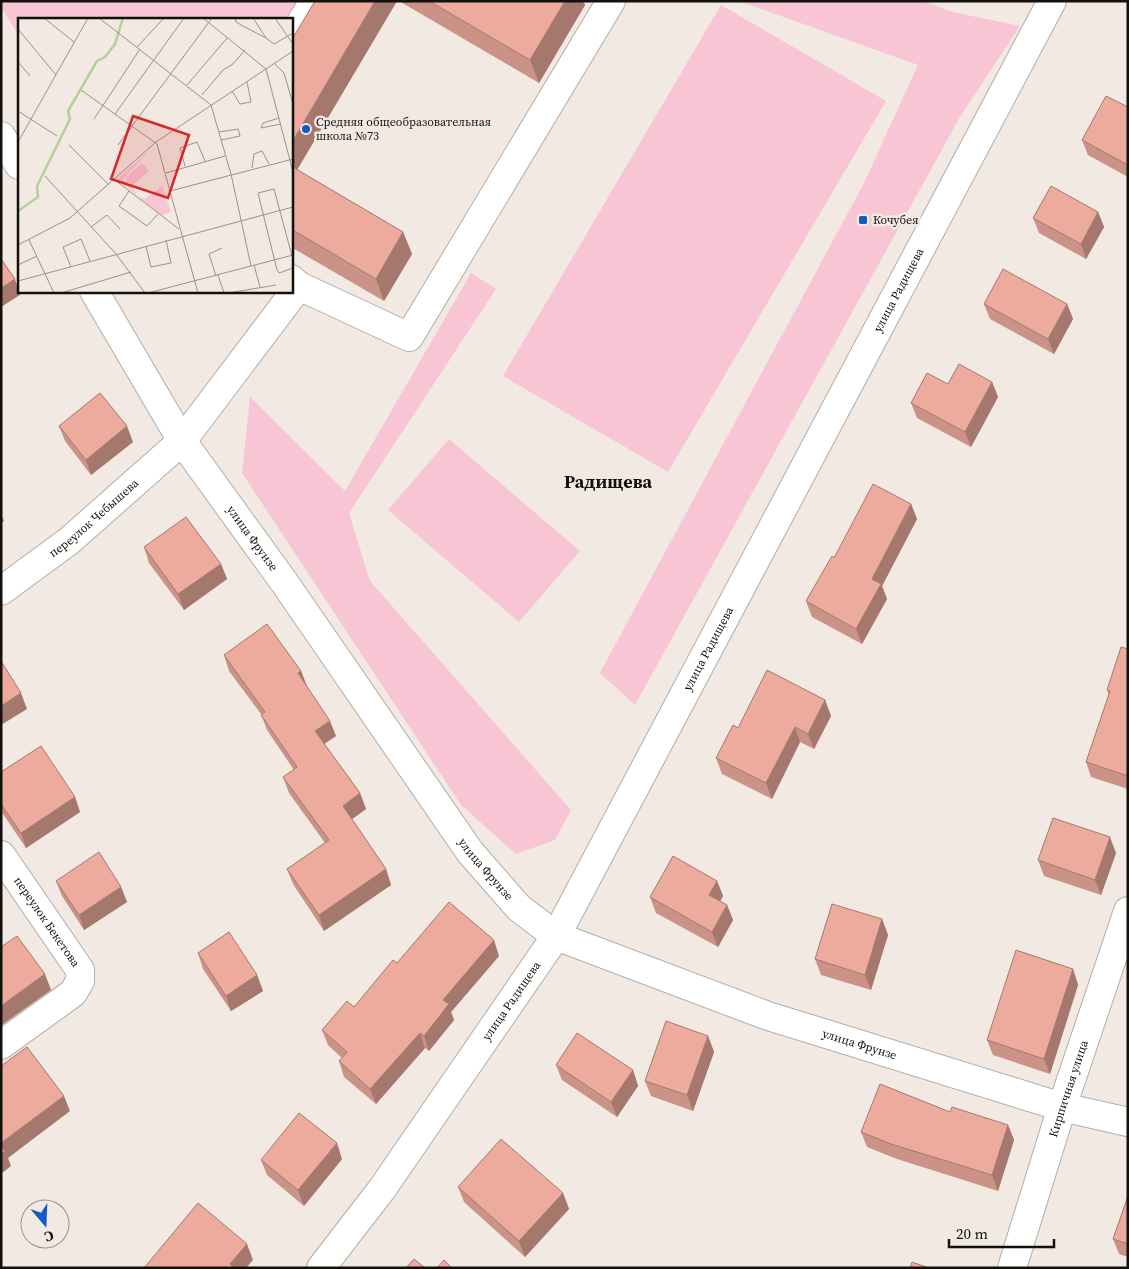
<svg xmlns="http://www.w3.org/2000/svg" width="1129" height="1269" viewBox="0 0 1129 1269" font-family="'Source Serif 4',serif">
<rect width="100%" height="100%" fill="#f1e9e2"/>
<g fill="#f8c5d4">
<path d="M1,1H297L285,19H19V36L1,7Z"/>
<path d="M739,1H924L952,12L1020,26L960,117L635,705L600,673L864,183L918,65Z"/>
<path d="M721,5L886,101L668,472L503,376Z"/>
<path d="M471,273L496,289L349,513L370,581L571,810L555,840L516,854L461,805L242,473L250,397L345,491Z"/>
<path d="M449,439L580,551L519,622L388,510Z"/>
</g>
<g fill="none" stroke-linecap="round" stroke-linejoin="round">
<defs>
<g id="minor">
<path d="M291,39L314,1"/>
<path d="M1,136L19,165"/>
<path d="M291,279L299,286L409,337L611,1"/>
<path id="s1" d="M94,291L182,441L284,582L470,852L519,908L556,936L768,1016L1062,1107L1128,1122"/>
<path id="s2" d="M1,591L69,541L182,441L299,286"/>
<path id="s3" d="M1,855L80,970V981L73,993L1,1045"/>
<path id="s4" d="M1012,1268L1062,1107L1128,911"/>
</g>
<g id="major">
<path id="s5" d="M321,1268L382,1189L556,936L1052,1"/>
</g>
</defs>
<use href="#minor" stroke="#b4ada6" stroke-width="30"/>
<use href="#major" stroke="#b4ada6" stroke-width="30"/>
<use href="#minor" stroke="#fff" stroke-width="28"/>
<use href="#major" stroke="#fff" stroke-width="28"/>
</g>
<g fill="#cb9387">
<path d="M315,1H397L297,170L403,232L412,254L384,301L291,247V41Z"/>
<path d="M399,1H583L585,5L539,83Z"/>
<path d="M1128,107V177L1088,155L1082,140Z"/>
<path d="M1098,212L1104,227L1086,259L1039,233L1033,218Z"/>
<path d="M984,304H1067L1073,319L1054,354L990,319Z"/>
<path d="M992,382L998,397L971,447L917,418L911,403L948,384Z"/>
<path d="M59,426L133,442L91,475L65,441Z"/>
<path d="M911,504L917,519L882,586L887,599L862,644L812,617L806,601L834,558Z"/>
<path d="M144,547L221,564L227,579L184,610L149,563Z"/>
<path d="M1128,649V789L1091,777L1086,762L1109,695L1107,690Z"/>
<path d="M224,655L301,671L306,685L336,736L324,744L360,793L366,809L352,819L386,869L391,885L324,931L293,884L287,869L325,843L289,793L283,777L294,770L267,730L261,714L229,671Z"/>
<path d="M825,700L831,716L814,749L800,742L772,799L722,774L716,758L738,728Z"/>
<path d="M1,772L75,797L80,812L26,848L1,811Z"/>
<path d="M1116,853L1101,895L1044,876L1038,860Z"/>
<path d="M56,881L121,887L127,902L84,930L62,896Z"/>
<path d="M717,881L723,896L720,901L727,905L733,920L718,947L656,913L650,897Z"/>
<path d="M882,919L888,935L871,990L821,975L815,959Z"/>
<path d="M198,953L257,975L263,991L231,1011L203,969Z"/>
<path d="M499,956L451,1012L454,1020L429,1051L425,1048L376,1104L344,1077L339,1061L342,1058L328,1045L322,1030L354,1007L397,963Z"/>
<path d="M1073,969L1078,985L1050,1074L993,1055L987,1040Z"/>
<path d="M708,1036L714,1052L693,1111L651,1096L645,1081Z"/>
<path d="M556,1065L633,1070L638,1086L617,1117L562,1080Z"/>
<path d="M1008,1125L1014,1140L998,1191L897,1159L867,1147L861,1132Z"/>
<path d="M342,1159L304,1206L267,1175L261,1160Z"/>
<path d="M458,1187L563,1193L569,1209L525,1257L464,1202Z"/>
<path d="M1128,1196V1257L1119,1254L1113,1239Z"/>
</g>
<g fill="#a5786e">
<path d="M375,1H397L291,180V144Z"/>
<path d="M565,1H583L585,5L539,83L530,60Z"/>
<path d="M1098,212L1104,227L1086,259L1081,244Z"/>
<path d="M403,232L412,254L384,301L376,279Z"/>
<path d="M15,279L20,295L1,307V288Z"/>
<path d="M1067,304L1073,319L1054,354L1048,339Z"/>
<path d="M992,382L998,397L971,447L965,432Z"/>
<path d="M127,426L133,442L91,475L86,460Z"/>
<path d="M911,504L917,519L882,586L887,599L862,644L856,629L872,579Z"/>
<path d="M1,514L4,521L1,523Z"/>
<path d="M221,564L227,579L184,610L178,594Z"/>
<path d="M301,671L307,686L298,673Z"/>
<path d="M21,693L27,709L1,725V706Z"/>
<path d="M825,700L831,716L814,749L808,734Z"/>
<path d="M330,721L336,736L321,746L315,731Z"/>
<path d="M795,727L800,742L772,799L766,783Z"/>
<path d="M360,793L366,809L348,822L343,806Z"/>
<path d="M75,797L80,812L26,848L21,833Z"/>
<path d="M1110,837L1116,853L1101,895L1095,880Z"/>
<path d="M386,869L391,885L324,931L319,915Z"/>
<path d="M717,881L723,896L715,911L709,895Z"/>
<path d="M121,887L127,902L84,930L79,915Z"/>
<path d="M727,905L733,920L718,947L712,932Z"/>
<path d="M882,919L888,935L871,990L865,975Z"/>
<path d="M494,940L499,956L451,1012L454,1020L429,1051L424,1036L443,1000Z"/>
<path d="M1073,969L1078,985L1050,1074L1044,1059Z"/>
<path d="M45,974L51,990L2,1025L1,1022V1006Z"/>
<path d="M257,975L263,991L231,1011L226,996Z"/>
<path d="M420,1033L425,1048L376,1104L370,1089Z"/>
<path d="M708,1036L714,1052L693,1111L687,1095Z"/>
<path d="M633,1070L638,1086L617,1117L611,1102Z"/>
<path d="M64,1096L70,1111L8,1158L11,1166L1,1174V1143Z"/>
<path d="M1008,1125L1014,1140L998,1191L992,1175Z"/>
<path d="M337,1143L342,1159L304,1206L298,1190Z"/>
<path d="M563,1193L569,1209L525,1257L519,1241Z"/>
<path d="M247,1244L253,1260L246,1268H232L230,1264Z"/>
</g>
<g fill="#ecab9d" stroke="#a5786e">
<path d="M315,1H375L291,144V41Z"/>
<path d="M429,1H565L530,60Z"/>
<path d="M1106,96L1128,107V165L1082,140Z"/>
<path d="M291,166L403,232L376,279L291,229Z"/>
<path d="M1051,186L1098,212L1081,244L1033,218Z"/>
<path d="M1,259L15,279L1,288Z"/>
<path d="M1003,269L1067,304L1048,339L984,304Z"/>
<path d="M959,364L992,382L965,432L911,403L927,373L948,384Z"/>
<path d="M100,393L127,426L86,460L59,426Z"/>
<path d="M873,484L911,504L872,579L881,584L856,629L806,601L832,556L834,558Z"/>
<path d="M186,517L221,564L178,594L144,547Z"/>
<path d="M267,624L301,671L298,673L330,721L315,731L360,793L343,806L386,869L319,915L287,869L329,840L283,777L297,767L261,715L265,712L224,655Z"/>
<path d="M1121,647L1128,649V776L1086,762L1110,691L1107,690Z"/>
<path d="M1,661L21,693L1,706Z"/>
<path d="M767,670L825,700L808,734L795,727L766,783L716,758L733,725L738,728Z"/>
<path d="M41,746L75,797L21,833L1,804V772Z"/>
<path d="M1053,818L1110,837L1095,880L1038,860Z"/>
<path d="M99,852L121,887L79,915L56,881Z"/>
<path d="M673,856L717,881L709,895L727,905L712,932L650,897Z"/>
<path d="M449,902L494,940L443,1000L449,1004L424,1036L420,1033L370,1089L339,1061L347,1052L322,1030L347,1001L354,1007L393,960L397,963Z"/>
<path d="M832,904L882,919L865,975L815,959Z"/>
<path d="M229,932L257,975L226,996L198,953Z"/>
<path d="M17,936L45,974L1,1006V947Z"/>
<path d="M1016,950L1073,969L1044,1059L987,1040Z"/>
<path d="M666,1021L708,1036L687,1095L645,1081Z"/>
<path d="M577,1033L633,1070L611,1102L556,1065Z"/>
<path d="M27,1047L64,1096L1,1143V1066Z"/>
<path d="M880,1084L950,1112L952,1107L1008,1125L992,1175L891,1144L861,1132Z"/>
<path d="M299,1113L337,1143L298,1190L261,1160Z"/>
<path d="M501,1139L563,1193L519,1241L458,1187Z"/>
<path d="M1,1146L5,1151L1,1154Z"/>
<path d="M1128,1196V1244L1113,1239Z"/>
<path d="M198,1203L247,1244L230,1264L235,1268H144Z"/>
<path d="M414,1259L425,1268H406Z"/>
<path d="M444,1260L452,1268H437Z"/>
<path d="M912,1262L929,1268H910Z"/>
</g>
<g fill="#125bc6" stroke="#f1e9e2" stroke-width="2">
<circle cx="306" cy="129" r="5"/>
<rect x="858" y="215" width="10" height="10" rx="2.5"/>
</g>
<g text-anchor="middle" stroke-width="5" stroke-linejoin="round" paint-order="stroke">
<g font-size="12" fill="#13110e" stroke="#f1e9e2" text-anchor="start">
<text x="316" y="126">Средняя общеобразовательная<tspan x="316" dy="14">школа №73</tspan></text>
<text x="873" y="224">Кочубея</text>
</g>
<g font-size="12" fill="#13110e" stroke="#f1e9e2">
<text dy="4" stroke="none"><textPath href="#s5" startOffset="1138">улица Радищева</textPath></text>
<text dy="4" stroke="none"><textPath href="#s2" startOffset="118">переулок Чебышева</textPath></text>
<text dy="4" stroke="none"><textPath href="#s1" startOffset="294">улица Фрунзе</textPath></text>
<text dy="4" stroke="none"><textPath href="#s5" startOffset="732">улица Радищева</textPath></text>
<text dy="4" stroke="none"><textPath href="#s1" startOffset="699">улица Фрунзе</textPath></text>
<text dy="4" stroke="none"><textPath href="#s3" startOffset="81">переулок Бекетова</textPath></text>
<text dy="4" stroke="none"><textPath href="#s5" startOffset="328">улица Радищева</textPath></text>
<text dy="4" stroke="none"><textPath href="#s1" startOffset="1119">улица Фрунзе</textPath></text>
<text dy="4" stroke="none"><textPath href="#s4" startOffset="188">Кирпичная улица</textPath></text>
</g>
<g font-size="18" font-weight="bold" fill="#13110e" stroke="#f1e9e2">
<text x="608" y="488">Радищева</text>
</g>
</g>
<g transform="translate(18 18)">
<rect width="275" height="275" fill="#f1e9e2"/>
<path d="M130,134L105,161L113,167L107,160L124,145L131,153L114,168L119,177L99,161ZM144,168L153,194L143,197L121,179L127,181Z" fill="#f8c5d4"/>
<path fill="none" stroke="#b4d19a" stroke-width="2.5" d="M0,193L20,179L19,168L52,101L50,93L79,43L87,39L97,26L105,0"/>
<path fill="none" stroke="#98938d" stroke-width="1" d="M26,0L56,24M81,0L193,87M185,0L248,51M219,0L217,3L223,7L248,20L235,0M257,0L275,26M0,11L38,57M248,20L256,26L275,15M119,29L146,0M0,44L12,58M256,45L266,55L275,86M248,51L275,154M169,67L210,19M63,72L139,126L180,275M214,73L222,86L233,84L229,64M184,77L205,52L215,46L227,32M193,87L213,156L233,248M0,93L39,118M97,96L166,0M261,100L245,105L243,110L263,106M76,101L122,31M201,114L220,111L221,114L222,118L203,122M0,124L70,0M51,127L91,167M100,127L194,0M167,148L162,130L179,124L187,143M234,150L236,136L244,133L251,146M148,155L207,138M27,158L98,236L127,275M97,162L161,211M111,173L101,188L129,208L140,196M152,173L275,141M73,209L89,197L102,211M11,222L36,275M0,227L52,200L138,124L275,33M128,228L133,249L153,245L148,222M274,238L256,171L240,175L259,252L261,255L275,250M0,247L19,238M236,247L242,269M53,249L45,229L63,221L72,243M200,257L206,275M198,258L191,236L204,230M0,263L275,189M43,275L113,254M130,275L275,237M210,275L258,267"/>
<path fill="#d62828" fill-opacity="0.15" stroke="#d62828" stroke-width="2.5" d="M115,98L171,117L150,180L93,161Z"/>
<rect width="275" height="275" fill="none" stroke="#13110e" stroke-width="2.5"/>
</g>
<rect width="1129" height="1269" fill="none" stroke="#13110e" stroke-width="5"/>
<g transform="translate(45 1224) rotate(161)"><circle r="24" fill="#f1e9e2" stroke="#98938d"/>
<path d="M0-4L9 19L0 12L-9 19Z" fill="#125bc6"/>
<text y="-8" font-size="14" font-weight="bold" text-anchor="middle" fill="#13110e">С</text>
</g>
<path d="M949 1239v8h105v-8" fill="none" stroke="#13110e" stroke-width="2.5"/>
<text x="956" y="1239" font-size="15" fill="#13110e" stroke="#f1e9e2" stroke-width="4" paint-order="stroke">20 m</text>
</svg>
